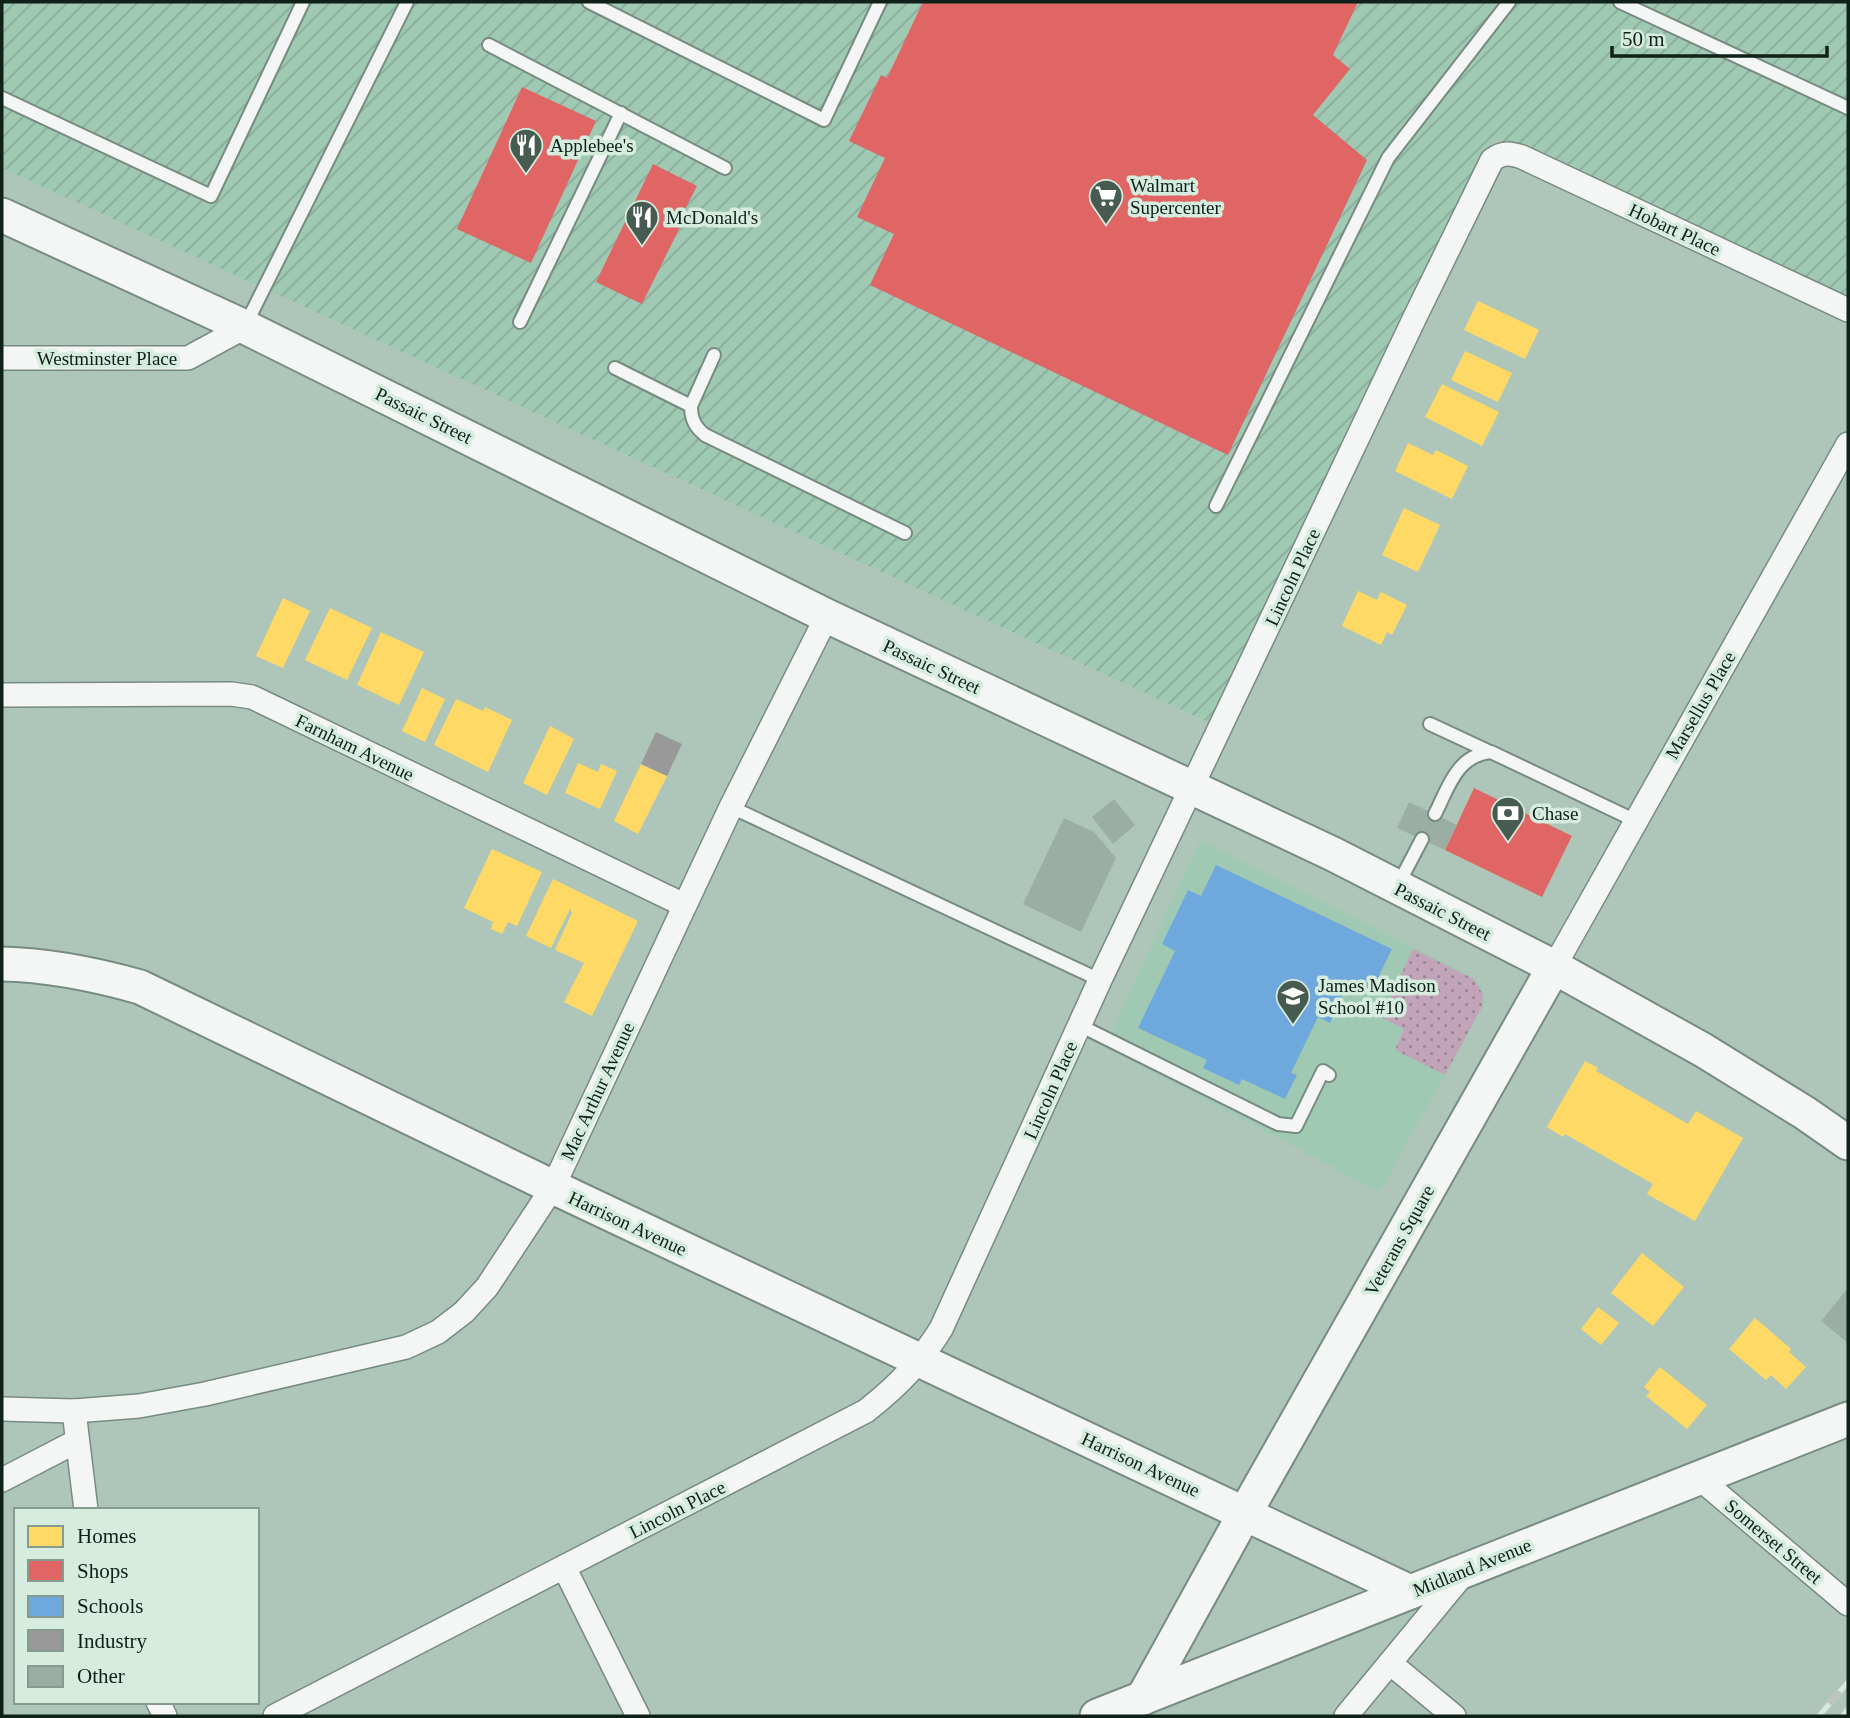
<svg xmlns="http://www.w3.org/2000/svg" width="1850" height="1718" viewBox="0 0 1850 1718" font-family="Georgia,serif">
<defs>
<pattern id="industrial-furrows" width="10" height="10" patternUnits="userSpaceOnUse" patternTransform="scale(1.75)"><rect width="10" height="10" fill="#a0c9b4"/><path d="M-1 1l2-2M0 10L10 0M9 11l2-2" fill="none" stroke="#89ac9a"/></pattern>
<pattern id="park-dots" width="8" height="8" patternUnits="userSpaceOnUse" patternTransform="scale(1.75)"><rect width="8" height="8" fill="#c2a4b8"/><path d="M2 2h.1M6 6h.1" fill="none" stroke="#9c8595" stroke-width="1.8" stroke-linecap="round"/></pattern>
</defs>
<rect width="100%" height="100%" fill="#aec6b9"/>
<path fill="#a0c9b4" d="M1200,840L1476,979L1480,984L1485,1002L1483,1006L1380,1192L1105,1047Z"/>
<path fill="url(#industrial-furrows)" d="M2,2H1848V303L1494,138L1217,726L2,168Z"/>
<path fill="url(#park-dots)" d="M1413,949L1474,979L1483,995L1482,1007L1445,1075L1395,1050L1404,1029L1381,1017Z"/>
<g fill="#ffd966">
<path d="M1478,301L1539,330L1525,359L1464,330Z"/>
<path d="M1465,351L1512,373L1498,402L1451,380Z"/>
<path d="M1442,384L1499,412L1482,446L1425,417Z"/>
<path d="M1408,443L1433,455L1436,450L1468,466L1452,499L1395,471Z"/>
<path d="M1404,508L1440,525L1418,572L1382,555Z"/>
<path d="M1358,591L1377,600L1381,592L1407,605L1392,635L1387,632L1381,645L1342,626Z"/>
<path d="M283,598L310,611L283,668L256,656Z"/>
<path d="M330,608L372,628L347,680L305,660Z"/>
<path d="M381,632L424,652L399,705L357,685Z"/>
<path d="M422,688L445,699L425,742L402,731Z"/>
<path d="M456,699L483,711L485,707L512,720L488,772L434,745Z"/>
<path d="M550,726L574,739L547,795L523,783Z"/>
<path d="M578,763L598,772L601,764L617,771L600,809L565,793Z"/>
<path d="M641,764L667,776L638,834L614,821Z"/>
<path d="M492,849L542,872L517,926L508,922L502,934L491,929L493,922L464,908Z"/>
<path d="M553,879L638,921L592,1016L564,1002L584,963L555,950L572,913L570,909L551,948L526,936Z"/>
<path d="M1585,1061L1598,1068L1596,1071L1688,1124L1696,1111L1743,1138L1695,1221L1647,1194L1653,1184L1565,1134L1563,1137L1547,1127Z"/>
<path d="M1642,1253L1684,1287L1653,1326L1611,1293Z"/>
<path d="M1598,1307L1619,1323L1601,1345L1581,1329Z"/>
<path d="M1755,1318L1791,1349L1789,1352L1806,1367L1786,1389L1771,1375L1766,1380L1729,1349Z"/>
<path d="M1660,1367L1707,1405L1687,1429L1646,1396L1650,1392L1644,1387Z"/>
</g>
<g fill="#e06666">
<path d="M923,2H1358L1333,55L1350,69L1313,115L1367,160L1228,455L870,285L894,234L857,217L885,158L849,141L881,75L887,78Z"/>
<path d="M522,87L596,121L531,263L457,229Z"/>
<path d="M653,164L697,186L684,211L687,213L642,304L596,282Z"/>
<path d="M1474,788L1572,836L1542,897L1445,850Z"/>
</g>
<path fill="#6fa8dc" d="M1216,865L1392,949L1372,990L1360,984L1354,996L1344,992L1330,1023L1318,1017L1291,1073L1297,1075L1285,1099L1242,1079L1239,1085L1203,1068L1207,1060L1138,1028L1175,951L1162,944L1188,890L1201,896Z"/>
<path fill="#999" d="M656,732L682,744L667,776L641,764Z"/>
<g fill="#9aaea3">
<path d="M1114,799L1135,825L1113,844L1092,817Z"/>
<path d="M1409,802L1457,825L1445,850L1397,828Z"/>
<path d="M1064,818L1094,832L1116,858L1081,932L1023,904Z"/>
<path d="M1848,1288V1343L1821,1321Z"/>
</g>
<g fill="none" stroke-linecap="round" stroke-linejoin="round">
<defs>
<g id="lane">
<path d="M589,2L824,120L880,2"/>
<path d="M1620,2L1848,108"/>
<path d="M489,45L725,168"/>
<path d="M2,98L211,196L303,2"/>
<path d="M520,322L621,113"/>
<path d="M245,326L407,2"/>
<path d="M615,368L691,406L714,355"/>
<path d="M691,406C691,419 695,427 705,435L905,533"/>
<path d="M1216,506L1388,158L1509,2"/>
<path d="M1430,724L1490,752"/>
<path d="M731,807L1100,980"/>
<path d="M1435,814C1448,788 1457,755 1491,752L1634,820"/>
<path d="M1398,885L1422,839"/>
<path d="M1079,1025L1278,1124L1296,1126L1323,1071L1329,1075"/>
</g>
<g id="street">
<path d="M2,358H188L245,327"/>
<path d="M2,695L231,694L252,697L684,905"/>
<path d="M1554,967L1848,444"/>
<path d="M2,1409L74,1411L139,1406L205,1394L406,1347L438,1332L464,1312L487,1287L553,1187L731,807L827,616"/>
<path d="M74,1411L86,1510"/>
<path d="M1699,1478L1848,1604"/>
<path d="M2,1480L77,1441"/>
<path d="M564,1567L638,1716"/>
<path d="M1390,1663L1454,1716"/>
<path d="M158,1702L165,1716"/>
<path d="M275,1716L866,1411C900,1384 918,1365 941,1329L1100,980L1416,315L1492,160C1503,152 1510,153 1522,157L1848,310"/>
<path d="M1346,1716L1465,1572"/>
</g>
<g id="secondary">
<path d="M2,215L245,327L827,616L1333,854L1554,967L1703,1050L1805,1113L1848,1143"/>
<path d="M2,964C50,965 94,974 140,987L553,1187L1410,1592"/>
<path d="M1143,1698L1245,1513L1554,967"/>
<path d="M1097,1716L1848,1419"/>
</g>
</defs>
<use href="#lane" stroke="#788b81" stroke-width="16"/>
<use href="#street" stroke="#788b81" stroke-width="26"/>
<use href="#secondary" stroke="#788b81" stroke-width="37"/>
<use href="#lane" stroke="#f3f6f4" stroke-width="12"/>
<use href="#street" stroke="#f3f6f4" stroke-width="23"/>
<use href="#secondary" stroke="#f3f6f4" stroke-width="33"/>
<defs>
<g id="rail">
<path d="M1819,1716L1848,1682"/>
<path d="M1843,1716L1848,1709"/>
</g>
</defs>
<use href="#rail" stroke="#bdc5c1" stroke-width="8"/>
<use href="#rail" stroke="#d5ecdf" stroke-width="5" stroke-dasharray="16" stroke-linecap="butt"/>
</g>
<defs>
<symbol id="restaurant-pin" viewBox="-11 -11 22 30"><path d="M0 17L-7.5 6A9.5 9.5 0 1 1 7.5 6Z" fill="#475b50" stroke="#d5ecdf"/><path d="M-5-6h1v4h1v-4h1v4h1v-4h1v5L-1.5 .5V6h-2V.5L-5-1ZM5-6V6H3V1.5H1.5Q1.5-4 5-6Z" fill="#fff"/></symbol>
<symbol id="supermarket-pin" viewBox="-11 -11 22 30"><path d="M0 17L-7.5 6A9.5 9.5 0 1 1 7.5 6Z" fill="#475b50" stroke="#d5ecdf"/><path d="M-6-5.5h2.5l.6 2H6L4.5 2H-2.5L-4.4-4H-6ZM-1.5 3.2a1.3 1.3 0 1 0 .1 0ZM3 3.2a1.3 1.3 0 1 0 .1 0Z" fill="#fff"/></symbol>
<symbol id="bank-pin" viewBox="-11 -11 22 30"><path d="M0 17L-7.5 6A9.5 9.5 0 1 1 7.5 6Z" fill="#475b50" stroke="#d5ecdf"/><path d="M-6-4H6V4H-6ZM0-2.3a2.3 2.3 0 1 0 0 4.6a2.3 2.3 0 1 0 0-4.6Z" fill="#fff"/></symbol>
<symbol id="school-pin" viewBox="-11 -11 22 30"><path d="M0 17L-7.5 6A9.5 9.5 0 1 1 7.5 6Z" fill="#475b50" stroke="#d5ecdf"/><path d="M0-5L7-2L0 1L-7-2ZM-4 1L0 2.5L4 1V4Q0 6-4 4Z" fill="#fff"/></symbol>
</defs>
<g fill-rule="evenodd">
<use href="#restaurant-pin" x="507" y="126" width="38" height="52"/>
<use href="#supermarket-pin" x="1087" y="177" width="38" height="52"/>
<use href="#restaurant-pin" x="623" y="198" width="38" height="52"/>
<use href="#bank-pin" x="1489" y="794" width="38" height="52"/>
<use href="#school-pin" x="1274" y="977" width="38" height="52"/>
</g>
<g text-anchor="middle" stroke-width="7" stroke-linejoin="round" paint-order="stroke">
<g font-size="19" fill="#0f2118" stroke="#d5ecdf" text-anchor="start">
<text x="550" y="152">Applebee's</text>
<text x="1130" y="192">Walmart<tspan x="1130" dy="22">Supercenter</tspan></text>
<text x="666" y="224">McDonald's</text>
<text x="1532" y="820">Chase</text>
<text x="1318" y="992">James Madison<tspan x="1318" dy="22">School #10</tspan></text>
</g>
<g font-size="19" fill="#0f2118" stroke="#d5ecdf">
<text transform="translate(1675 229) rotate(25)" y="7">Hobart Place</text>
<text x="107" y="365">Westminster Place</text>
<text transform="translate(424 415) rotate(26)" y="7">Passaic Street</text>
<text transform="translate(1292 577) rotate(-65)" y="7">Lincoln Place</text>
<text transform="translate(932 666) rotate(25)" y="7">Passaic Street</text>
<text transform="translate(1700 705) rotate(-60)" y="7">Marsellus Place</text>
<text transform="translate(355 747) rotate(26)" y="7">Farnham Avenue</text>
<text transform="translate(1443 911) rotate(27)" y="7">Passaic Street</text>
<text transform="translate(1050 1090) rotate(-66)" y="7">Lincoln Place</text>
<text transform="translate(597 1091) rotate(-65)" y="7">Mac Arthur Avenue</text>
<text transform="translate(628 1223) rotate(25)" y="7">Harrison Avenue</text>
<text transform="translate(1399 1240) rotate(-61)" y="7">Veterans Square</text>
<text transform="translate(1141 1464) rotate(25)" y="7">Harrison Avenue</text>
<text transform="translate(677 1509) rotate(-27)" y="7">Lincoln Place</text>
<text transform="translate(1774 1541) rotate(40)" y="7">Somerset Street</text>
<text transform="translate(1472 1567) rotate(-22)" y="7">Midland Avenue</text>
</g>
</g>
<rect width="1850" height="1718" fill="none" stroke="#0f2118" stroke-width="7"/>
<rect x="14" y="1508" width="245" height="196" fill="#d5ecdf" stroke="#869b8f" stroke-width="2"/>
<rect x="28" y="1526" width="35" height="21" fill="#ffd966" stroke="#869b8f" stroke-width="2"/>
<text x="77" y="1543" font-size="21" fill="#0f2118">Homes</text>
<rect x="28" y="1560" width="35" height="21" fill="#e06666" stroke="#869b8f" stroke-width="2"/>
<text x="77" y="1578" font-size="21" fill="#0f2118">Shops</text>
<rect x="28" y="1596" width="35" height="21" fill="#6fa8dc" stroke="#869b8f" stroke-width="2"/>
<text x="77" y="1613" font-size="21" fill="#0f2118">Schools</text>
<rect x="28" y="1630" width="35" height="21" fill="#999999" stroke="#869b8f" stroke-width="2"/>
<text x="77" y="1648" font-size="21" fill="#0f2118">Industry</text>
<rect x="28" y="1666" width="35" height="21" fill="#9aaea3" stroke="#869b8f" stroke-width="2"/>
<text x="77" y="1683" font-size="21" fill="#0f2118">Other</text>
<path d="M1612 46v10h215v-10" fill="none" stroke="#0f2118" stroke-width="3.5"/>
<text x="1622" y="46" font-size="21" fill="#0f2118" stroke="#d5ecdf" stroke-width="5" paint-order="stroke">50 m</text>
</svg>
